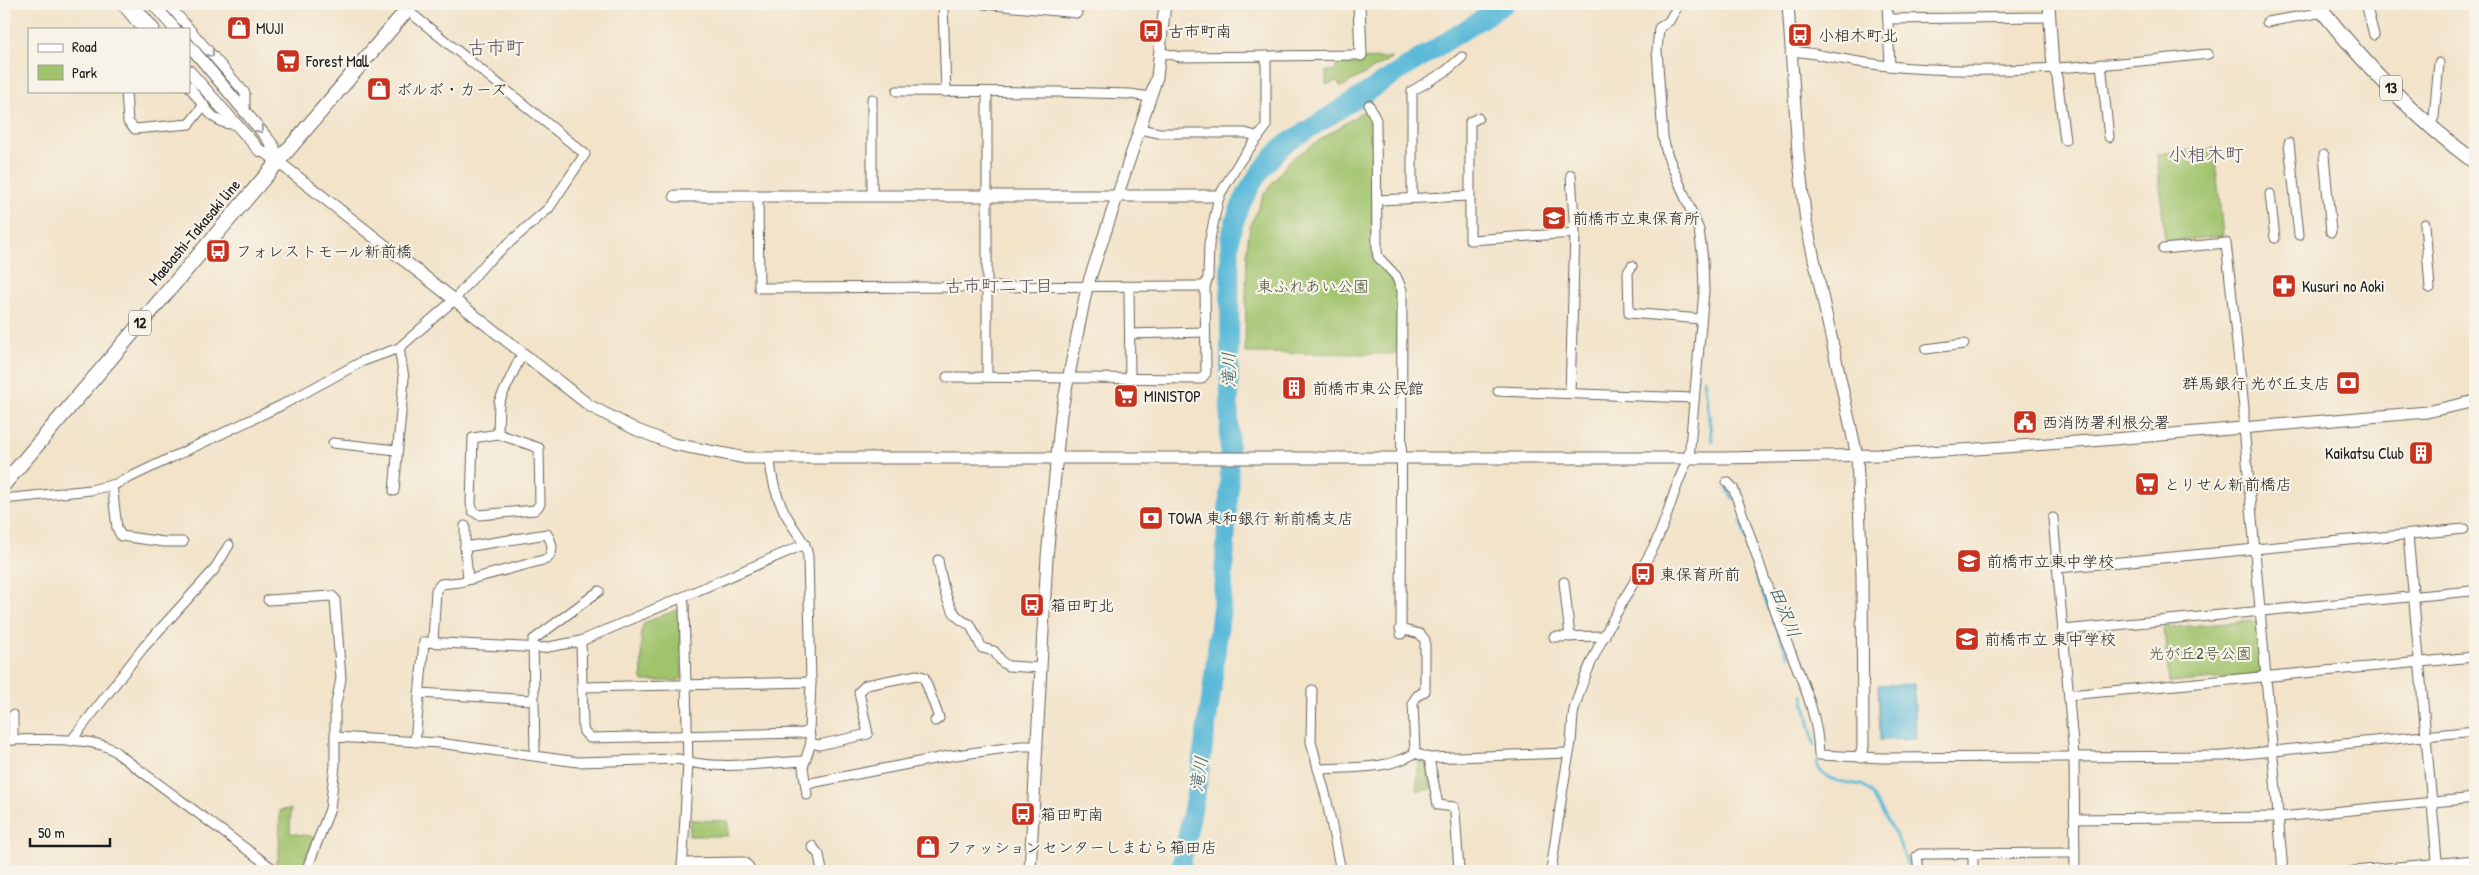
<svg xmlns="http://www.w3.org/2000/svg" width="2479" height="875" viewBox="0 0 2479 875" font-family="'Patrick Hand','Klee One',sans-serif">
<rect width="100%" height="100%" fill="#f7f3e8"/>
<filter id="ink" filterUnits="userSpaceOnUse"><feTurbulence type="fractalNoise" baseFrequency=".02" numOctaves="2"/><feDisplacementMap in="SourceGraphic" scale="10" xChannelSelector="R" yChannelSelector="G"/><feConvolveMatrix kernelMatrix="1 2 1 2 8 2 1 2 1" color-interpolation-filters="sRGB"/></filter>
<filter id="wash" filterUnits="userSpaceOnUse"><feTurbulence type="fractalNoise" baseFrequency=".0096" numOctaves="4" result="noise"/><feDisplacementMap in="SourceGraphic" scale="20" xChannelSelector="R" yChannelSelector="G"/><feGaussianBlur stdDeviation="1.12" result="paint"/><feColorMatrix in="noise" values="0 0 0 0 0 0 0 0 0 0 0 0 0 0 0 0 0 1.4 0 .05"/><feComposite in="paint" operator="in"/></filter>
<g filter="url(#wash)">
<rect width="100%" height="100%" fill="#f2e3c9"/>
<g fill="#a0c36c" stroke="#5e7044">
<path d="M1393,58L1341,87L1337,81L1326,85V71H1336V59Z"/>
<path d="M1365,110L1371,114L1373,120V250C1376,263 1386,269 1392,279C1402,294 1396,335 1396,354L1245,353L1247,246L1250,226L1264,194L1290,160Z"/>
<path d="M2214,148L2223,236L2165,242L2157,154Z"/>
<path d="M676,610L680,611L682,678L677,681H645L642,680L641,631L644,623Z"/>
<path d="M2252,621L2259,623L2262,671L2260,675L2169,683L2164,628Z"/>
<path d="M1419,758L1427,760L1432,789L1416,791Z"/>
<path d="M291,809L290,833L315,837L300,871H284L274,865L279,858L280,810Z"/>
<path d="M690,820L728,821V836H689Z"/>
</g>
<path fill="#5ab9d8" stroke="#3b6a7a" d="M1914,684L1916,739L1880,740L1878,685Z"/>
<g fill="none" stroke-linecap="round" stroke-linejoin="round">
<g stroke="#5ab9d8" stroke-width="3">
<path d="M1704,379L1712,441"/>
<path d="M1727,488L1733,499"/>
<path d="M1741,521L1756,577L1788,656"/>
<path d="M1803,695L1814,745"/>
<path d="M1817,761C1818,782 1846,782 1862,785L1868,789C1885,816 1901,839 1909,871"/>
</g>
<path stroke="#5ab9d8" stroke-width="19" d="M1180,871L1198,782L1211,697L1222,602L1229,488L1230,238C1238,202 1257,171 1284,145L1505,4"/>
</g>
</g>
<g filter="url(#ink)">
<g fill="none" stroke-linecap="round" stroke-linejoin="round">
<defs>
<g id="minor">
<path d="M121,4L142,29"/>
<path d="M168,4L245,93V112"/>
<path d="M943,4L946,92"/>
<path d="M984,4L1077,13"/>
<path d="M1887,4L1890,66"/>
<path d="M2366,4L2374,35"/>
<path d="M1788,5L1800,4"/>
<path d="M1888,19L2050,17"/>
<path d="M2267,22L2324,12"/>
<path d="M1791,51C1807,52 1820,55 1836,58C1867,64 1899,68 1930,69C2023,74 2116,64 2208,54"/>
<path d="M1160,52L1180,57L1361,55"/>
<path d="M2101,64L2109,137"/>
<path d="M2053,68L2057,77L2065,140"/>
<path d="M189,86C200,100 213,126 234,124"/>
<path d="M126,91L128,122L135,129L189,124L204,105"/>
<path d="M897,91L1057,92L1130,94L1150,97"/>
<path d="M987,92V377"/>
<path d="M872,99V196"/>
<path d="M1369,105L1376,120L1377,251L1378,257L1396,276L1402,290L1401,634"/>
<path d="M1478,118L1470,122V240L1575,233"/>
<path d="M2429,125L2434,117L2439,63"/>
<path d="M1140,129L1159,133H1245L1259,137"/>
<path d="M2289,143L2299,235"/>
<path d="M2324,155L2331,232"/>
<path d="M2270,194L2275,238"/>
<path d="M758,196L759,288L1205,286"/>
<path d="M1412,198V91L1446,71L1462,57"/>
<path d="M1378,200L1469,196"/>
<path d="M2425,224L2430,288"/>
<path d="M2163,249L2226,243L2244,408V427L2283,871"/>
<path d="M1632,266L1628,272L1629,313L1701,319"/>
<path d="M1129,287L1130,379"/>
<path d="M1130,334L1205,332"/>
<path d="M1926,349L1964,344"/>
<path d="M947,377L1201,379L1206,373L1205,286L1208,278L1209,244L1219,196L1240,161L1266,127V56"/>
<path d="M1498,391L1694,398"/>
<path d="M1570,393L1575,233L1571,175"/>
<path d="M498,434L473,438L471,504L473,511L479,515L535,510L540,504L539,448L498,434L499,402L522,354"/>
<path d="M333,443L396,450"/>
<path d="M770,458C771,481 779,505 792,525C798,535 806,543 808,556L811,682L809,731L811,743L803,767L807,795"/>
<path d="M1727,482L1733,488C1750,533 1764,579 1780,625C1796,669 1818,707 1819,755L1883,758L2223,756L2475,731"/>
<path d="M112,485L117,528L121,536L164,542H183"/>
<path d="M394,491L404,378L399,348"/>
<path d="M4,499L91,490L116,484L282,405L363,361L399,348L454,300L486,263L549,208L585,154L407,10"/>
<path d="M2053,518L2074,756L2075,871"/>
<path d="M465,526V547"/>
<path d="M2408,535L2438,871"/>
<path d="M938,560C942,580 946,618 970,624L982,648L994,651L1002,662L1008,666L1041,668"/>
<path d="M2058,568L2464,529"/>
<path d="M1564,582L1570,637"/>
<path d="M682,598L684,605L688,763L682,871"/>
<path d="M268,600L332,596L335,599L341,679L335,708V765L330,809L306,871"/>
<path d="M1400,629L1420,634L1425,640V691L1417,696L1413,702L1415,753"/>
<path d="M2063,630L2471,591"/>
<path d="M1554,637L1605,636"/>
<path d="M433,641L436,590L441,584L460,582L547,559C554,551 553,544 547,534L465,547L468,579"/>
<path d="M581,641L583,727L584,732L590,738L802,733L809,731"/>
<path d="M583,687L811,682"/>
<path d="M1312,690L1311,742L1326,797L1341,871"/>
<path d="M419,693L532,700"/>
<path d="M2069,695L2474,657"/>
<path d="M13,715V740"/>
<path d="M335,737L439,743L578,762L679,759C711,771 769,763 804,761"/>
<path d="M4,740C30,740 101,735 118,754L276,871"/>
<path d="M71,741L143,648L214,570L229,545"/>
<path d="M415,742L424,642L543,648L581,641L805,544"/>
<path d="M811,743L819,745L868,734L859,692L866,685L917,675L924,677L939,718L935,721"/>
<path d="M535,756L533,640L599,591"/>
<path d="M1429,758L1438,805L1454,807L1455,812L1459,871"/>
<path d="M1318,769C1349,767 1389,770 1415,753L1429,758L1568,753"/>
<path d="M806,784L949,756L1021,746H1037"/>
<path d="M2074,819L2279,817L2475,798"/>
<path d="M812,846L819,855L822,871"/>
<path d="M1973,854V871"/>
<path d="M682,863L744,862L749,867V871"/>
<path d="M1551,871C1557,830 1562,788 1570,748C1573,734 1571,719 1575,706C1591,650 1625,600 1652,550C1668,521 1673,487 1689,458L1704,291L1703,260L1699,230L1667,154L1663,137L1657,50L1659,28L1669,21L1679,4"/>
<path d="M1919,871L1917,856L1920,854L2075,853"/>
<path d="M2354,871L2475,860"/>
</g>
<g id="tertiary">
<path d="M133,4L154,29"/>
<path d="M153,4L175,29"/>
<path d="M1359,4L1361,55"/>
<path d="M1788,4L1798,152L1806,222L1857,456L1862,575L1863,747L1861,757"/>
<path d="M2049,4L2053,68"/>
<path d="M189,45L267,138L274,147L277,162"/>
<path d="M189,71L259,150L268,154L590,406L637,430L673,444L746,458H1723L1878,455L1976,449L2091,441L2427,412L2475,401"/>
<path d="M675,196H1219"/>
<path d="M1030,871L1047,557L1061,414L1087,287L1157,77L1165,4"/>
</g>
<g id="primary">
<path d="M2317,4C2363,63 2415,118 2475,162"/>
<path d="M4,484L412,4"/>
</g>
</defs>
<use href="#minor" stroke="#676259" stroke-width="11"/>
<use href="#tertiary" stroke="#676259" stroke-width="13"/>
<use href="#primary" stroke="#676259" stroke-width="16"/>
<use href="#minor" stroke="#fff" stroke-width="9"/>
<use href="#tertiary" stroke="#fff" stroke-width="11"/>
<use href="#primary" stroke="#fff" stroke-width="14"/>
</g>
<defs><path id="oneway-chevron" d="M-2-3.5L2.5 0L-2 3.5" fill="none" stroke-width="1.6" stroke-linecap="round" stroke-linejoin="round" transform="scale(1.25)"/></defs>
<g stroke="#999">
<use href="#oneway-chevron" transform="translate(211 54) rotate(49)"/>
<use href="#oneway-chevron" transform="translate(260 130) rotate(50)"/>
</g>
</g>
<defs>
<symbol id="shop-square" viewBox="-11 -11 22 22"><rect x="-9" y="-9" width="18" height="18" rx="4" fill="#c8321e" stroke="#f7f3e8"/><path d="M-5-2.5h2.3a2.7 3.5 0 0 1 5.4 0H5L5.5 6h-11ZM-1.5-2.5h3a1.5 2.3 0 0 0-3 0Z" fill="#fff"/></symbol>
<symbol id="bus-square" viewBox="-11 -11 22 22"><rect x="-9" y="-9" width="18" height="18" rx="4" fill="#c8321e" stroke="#f7f3e8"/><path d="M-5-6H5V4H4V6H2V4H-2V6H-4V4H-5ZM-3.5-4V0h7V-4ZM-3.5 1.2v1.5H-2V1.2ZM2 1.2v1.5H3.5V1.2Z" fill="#fff"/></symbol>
<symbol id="supermarket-square" viewBox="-11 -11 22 22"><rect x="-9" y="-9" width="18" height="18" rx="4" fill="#c8321e" stroke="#f7f3e8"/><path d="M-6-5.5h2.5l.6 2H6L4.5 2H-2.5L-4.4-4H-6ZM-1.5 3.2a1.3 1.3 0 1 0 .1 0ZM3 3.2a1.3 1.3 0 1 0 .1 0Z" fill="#fff"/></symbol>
<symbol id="school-square" viewBox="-11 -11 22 22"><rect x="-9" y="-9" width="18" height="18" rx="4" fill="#c8321e" stroke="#f7f3e8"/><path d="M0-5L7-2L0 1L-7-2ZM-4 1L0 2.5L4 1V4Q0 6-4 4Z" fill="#fff"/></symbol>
<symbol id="pharmacy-square" viewBox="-11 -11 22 22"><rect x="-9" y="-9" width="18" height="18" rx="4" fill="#c8321e" stroke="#f7f3e8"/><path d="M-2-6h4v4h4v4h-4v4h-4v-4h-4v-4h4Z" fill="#fff"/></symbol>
<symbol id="bank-square" viewBox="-11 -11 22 22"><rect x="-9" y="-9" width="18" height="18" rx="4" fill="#c8321e" stroke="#f7f3e8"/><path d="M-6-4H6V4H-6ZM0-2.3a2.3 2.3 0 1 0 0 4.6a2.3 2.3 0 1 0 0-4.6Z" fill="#fff"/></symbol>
<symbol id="building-square" viewBox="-11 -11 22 22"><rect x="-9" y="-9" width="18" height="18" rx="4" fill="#c8321e" stroke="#f7f3e8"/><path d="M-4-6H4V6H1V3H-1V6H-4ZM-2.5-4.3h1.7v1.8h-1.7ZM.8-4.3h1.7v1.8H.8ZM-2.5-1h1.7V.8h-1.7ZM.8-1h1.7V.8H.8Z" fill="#fff"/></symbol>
<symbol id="civic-square" viewBox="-11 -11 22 22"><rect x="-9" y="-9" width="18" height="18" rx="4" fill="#c8321e" stroke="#f7f3e8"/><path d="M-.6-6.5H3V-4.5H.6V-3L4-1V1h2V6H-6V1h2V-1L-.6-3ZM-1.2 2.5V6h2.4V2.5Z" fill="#fff"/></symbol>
</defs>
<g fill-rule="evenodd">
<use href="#shop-square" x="225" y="14" width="28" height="28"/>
<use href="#bus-square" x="1137" y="17" width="28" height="28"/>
<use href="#bus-square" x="1786" y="21" width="28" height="28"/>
<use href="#supermarket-square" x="274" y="47" width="28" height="28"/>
<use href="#shop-square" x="365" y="75" width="28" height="28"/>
<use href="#school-square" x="1540" y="204" width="28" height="28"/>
<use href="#bus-square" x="204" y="237" width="28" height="28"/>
<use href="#pharmacy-square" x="2270" y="272" width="28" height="28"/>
<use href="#bank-square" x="2334" y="369" width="28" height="28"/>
<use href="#building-square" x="1280" y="374" width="28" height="28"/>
<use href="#supermarket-square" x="1112" y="382" width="28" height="28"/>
<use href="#civic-square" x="2011" y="408" width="28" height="28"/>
<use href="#building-square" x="2407" y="439" width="28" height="28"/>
<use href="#supermarket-square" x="2133" y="470" width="28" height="28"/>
<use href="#bank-square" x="1137" y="504" width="28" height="28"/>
<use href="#school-square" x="1955" y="547" width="28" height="28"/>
<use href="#bus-square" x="1629" y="560" width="28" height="28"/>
<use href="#bus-square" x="1018" y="591" width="28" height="28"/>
<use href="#school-square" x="1953" y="625" width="28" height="28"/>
<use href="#bus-square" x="1009" y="800" width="28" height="28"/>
<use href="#shop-square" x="914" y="833" width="28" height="28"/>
</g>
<g text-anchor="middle" stroke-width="4.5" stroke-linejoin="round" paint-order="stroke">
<g fill="#f7f3e8" stroke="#5e5c59" stroke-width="1">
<rect x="2380" y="75.5" width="22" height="25" rx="4"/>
<rect x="129" y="310.5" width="22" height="25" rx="4"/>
</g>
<g font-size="15" font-weight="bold" fill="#1c1c1c">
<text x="2391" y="93">13</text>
<text x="140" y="328">12</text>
</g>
<g font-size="16" fill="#1c1c1c" stroke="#f7f3e8" text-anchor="start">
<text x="256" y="34">MUJI</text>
<text x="1168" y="37">古市町南</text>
<text x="1818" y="41">小相木町北</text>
<text x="306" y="67">Forest Mall</text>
<text x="396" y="95">ボルボ・カーズ</text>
<text x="1572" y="224">前橋市立東保育所</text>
<text x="236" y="257">フォレストモール新前橋</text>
<text x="2302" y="292">Kusuri no Aoki</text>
<text x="2330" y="389" text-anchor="end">群馬銀行 光が丘支店</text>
<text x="1312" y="394">前橋市東公民館</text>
<text x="1144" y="402">MINISTOP</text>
<text x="2042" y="428">西消防署利根分署</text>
<text x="2404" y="459" text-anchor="end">Kaikatsu Club</text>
<text x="2164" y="490">とりせん新前橋店</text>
<text x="1168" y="524">TOWA 東和銀行 新前橋支店</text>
<text x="1986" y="567">前橋市立東中学校</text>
<text x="1660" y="580">東保育所前</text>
<text x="1050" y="611">箱田町北</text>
<text x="1984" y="645">前橋市立 東中学校</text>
<text x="1040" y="820">箱田町南</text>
<text x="946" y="853">ファッションセンターしまむら箱田店</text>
</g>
<g font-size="16" fill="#1c1c1c" stroke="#f7f3e8">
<text transform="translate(194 232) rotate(-50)" y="6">Maebashi-Takasaki line</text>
</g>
<g font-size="16" fill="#4a5638" stroke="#f7f3e8">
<text x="1313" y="292">東ふれあい公園</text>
<text x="2200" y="659">光が丘2号公園</text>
</g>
<g font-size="18" fill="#5d5160" stroke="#f7f3e8">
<text x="999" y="292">古市町二丁目</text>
</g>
<g font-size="18" font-style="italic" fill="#355b67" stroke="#f7f3e8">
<text transform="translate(1229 370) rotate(-90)" y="6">滝川</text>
<text transform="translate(1785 612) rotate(68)" y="6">田沢川</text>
<text transform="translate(1199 774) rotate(-81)" y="6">滝川</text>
</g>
<g font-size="19" fill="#5d5160" stroke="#f7f3e8">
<text x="496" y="54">古市町</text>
<text x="2206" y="161">小相木町</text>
</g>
</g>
<rect width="2479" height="875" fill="none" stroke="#f7f3e8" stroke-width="20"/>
<rect x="28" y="28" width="162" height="65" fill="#f7f3e8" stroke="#9f9d96"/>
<rect x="38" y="44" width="25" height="8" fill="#ffffff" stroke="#9f9d96"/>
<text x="72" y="52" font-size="15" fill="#1c1c1c">Road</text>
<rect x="38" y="65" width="25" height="15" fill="#a0c36c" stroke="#9f9d96"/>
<text x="72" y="78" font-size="15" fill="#1c1c1c">Park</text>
<path d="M30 838v8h80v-8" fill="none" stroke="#1c1c1c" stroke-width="2.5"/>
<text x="38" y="838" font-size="15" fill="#1c1c1c" stroke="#f7f3e8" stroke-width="4" paint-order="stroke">50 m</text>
</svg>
